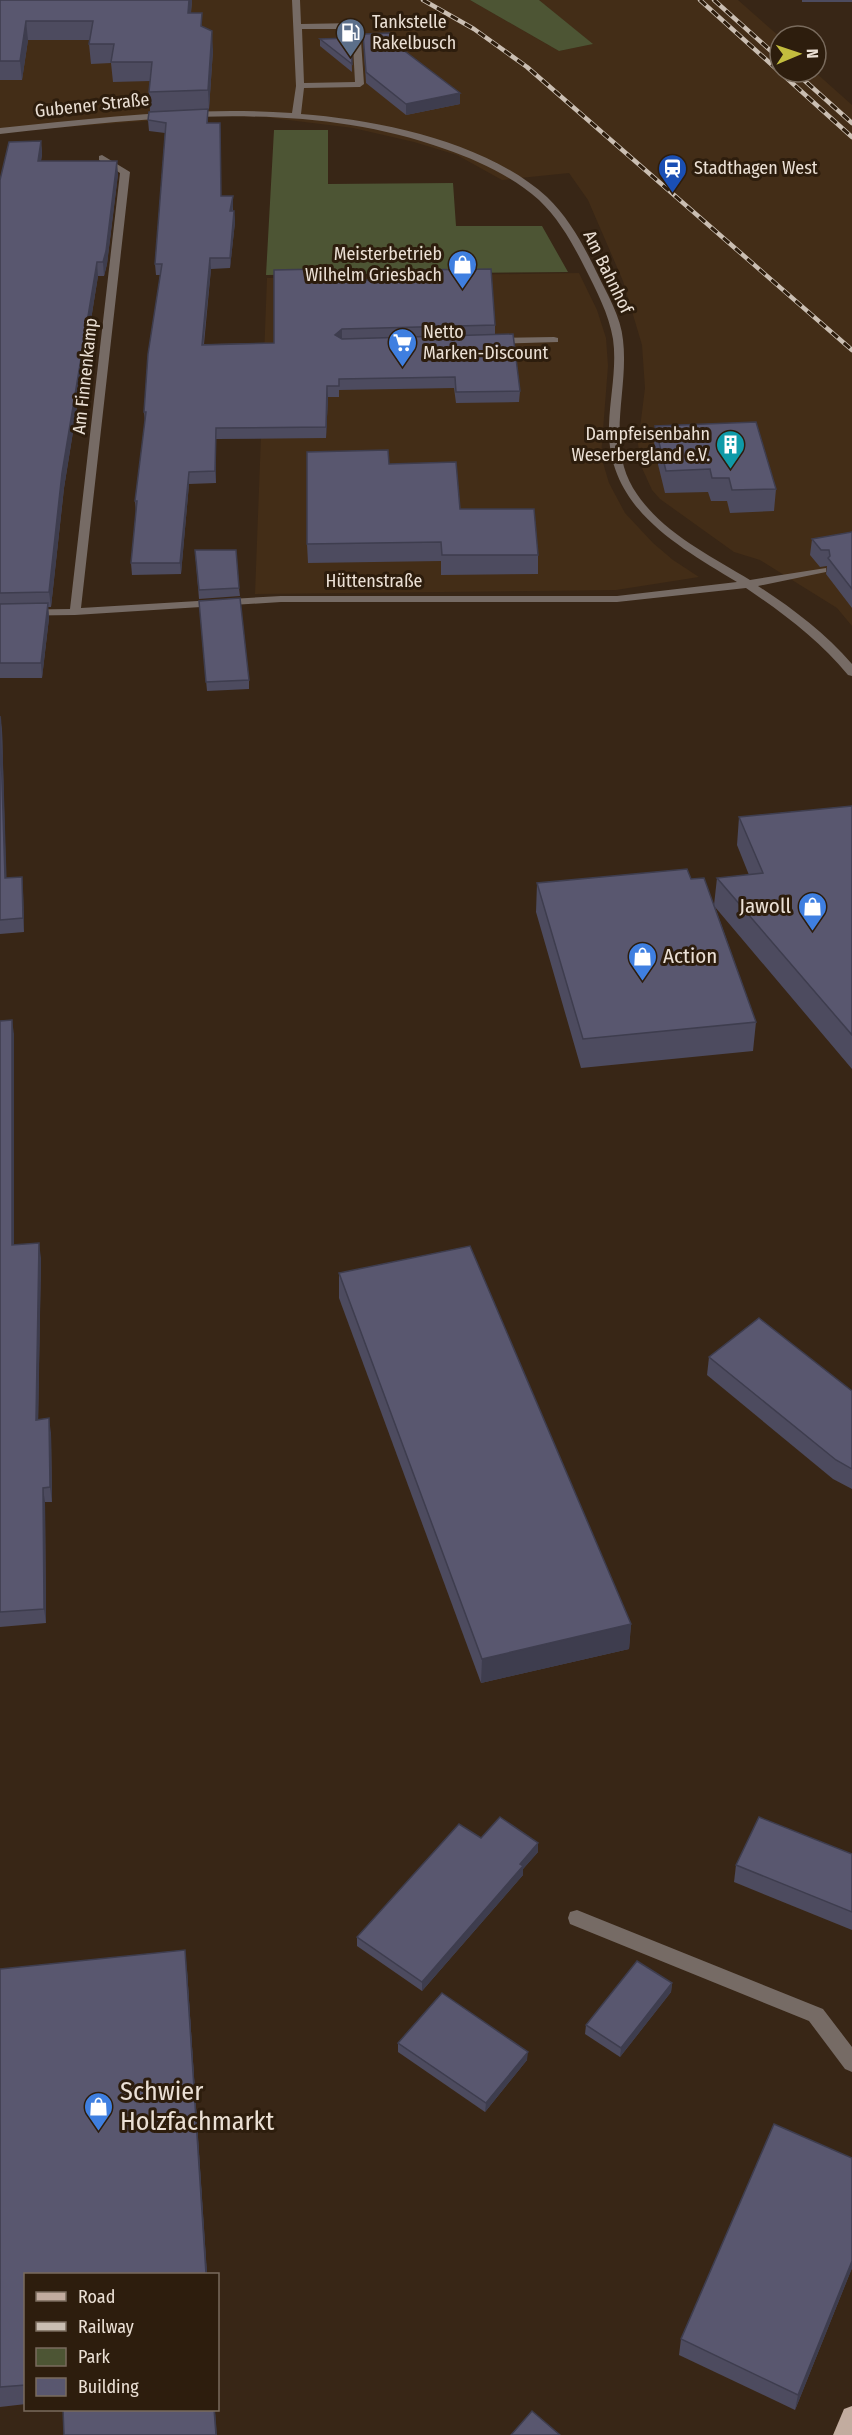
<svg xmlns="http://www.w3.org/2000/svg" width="852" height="2435" viewBox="0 0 852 2435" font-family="'Fira Sans Condensed',sans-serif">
<rect width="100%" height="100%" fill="#382616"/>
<g fill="#432d17">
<path d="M0,0H470L559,51L592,44L539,0H738L780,37V72H815L852,105V626L837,608L760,560L734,552L660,499L652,490L642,468L638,444L645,388L642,345L623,281L588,200L569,173L502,180L457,155L414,142L353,128L264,117L213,116L0,132Z"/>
<path d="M579,273L597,310L606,338L608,366L601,456L609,483L625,513L653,543L673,560L699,577L616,590L255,594L267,278Z"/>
</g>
<g fill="#4d5534">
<path d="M470,0H539L593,44L559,51Z"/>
<path d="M274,130H328V184L453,183L456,226H542L568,272L266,275Z"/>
</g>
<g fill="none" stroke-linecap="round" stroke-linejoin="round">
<g fill="#766b65" fill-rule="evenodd">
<path d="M292,0H300L301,24L356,23L360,26L364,84L360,87L304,88L301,114C379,120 487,142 547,197C569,218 584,246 597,273C607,294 621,317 623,340C629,390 606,442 633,488C659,531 709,555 750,580L826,568V572L758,586C792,608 825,633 852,664V676L848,675C819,640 783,613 746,588L617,602H281L75,615L0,616V610L70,609L120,173L99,160V156L102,155L130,172L81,608L281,596H617L737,582C676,545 606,507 609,425C610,396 617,367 613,339C609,314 596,290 585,268C573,244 559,219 539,200C512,176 479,161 445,149C303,98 147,118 0,134V128C97,118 194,106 292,113L296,86ZM302,29H352L355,82L304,83Z"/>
<path d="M554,337L558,338V342L494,344L489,341L494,338Z"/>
<path d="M577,1910L823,2009L852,2047V2072L845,2069L809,2021L570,1924L568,1918L570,1912Z"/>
</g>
<path fill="#c2ac9f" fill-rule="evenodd" d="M852,2406V2435H833L844,2409Z"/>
<defs>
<g id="rail">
<path d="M423,0L474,29L527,67L852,350"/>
<path d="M700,0L852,137"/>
<path d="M714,0L780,59"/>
<path d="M795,72L852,123"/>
</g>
</defs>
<use href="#rail" stroke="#cabeb2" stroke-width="4.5"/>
<use href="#rail" stroke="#2d1d0d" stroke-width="3" stroke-dasharray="8" stroke-linecap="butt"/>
</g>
<g fill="#4d4b5f">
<path d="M0,0H192L191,13L203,27L213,50L209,109H208V123H220L221,196L233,206V211H234L235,222L230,268L211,269L204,344L274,343L320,281L408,279V270L495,325V335L520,391L519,402L456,403L454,388L339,390V397H328L326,438L216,439V483L189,484L181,574L132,575L131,563L136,513L135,501L145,422L144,412L160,275H156L155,264L165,133L149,131L148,120L150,111L149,92L150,81L113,82L111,63L91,64L89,44L90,40H28L22,80H0Z"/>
<rect x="802" y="0" width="50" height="2"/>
<path d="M363,34L398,46L460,104L406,115L366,83Z"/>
<path d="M351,38L352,72L320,46V39Z"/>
<path d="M41,141L42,154L41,161L118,174L107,264L104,276H98L64,488L51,607H48L49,618L42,678H0V180Z"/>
<path d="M655,426L776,489L774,511L730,513L727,501H711L708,492L665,493L654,448Z"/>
<path d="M389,464L460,509L538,555V574L441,575V561L308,563L307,544Z"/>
<path d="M852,532V608L826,574L827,566L820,567L810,555L812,539Z"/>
<path d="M195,550L239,588L240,596L199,599Z"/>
<path d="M199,601L249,680V689L207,691Z"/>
<path d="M0,716L2,730L6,878L23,891L24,932L0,934Z"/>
<path d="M852,806V1069L715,907L756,1022L753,1051L581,1068L536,912L537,883L691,879L714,905L717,878L749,875L737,845L739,817Z"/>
<path d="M0,1021L14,1034V1245L41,1258L38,1419L51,1433L52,1502H45L46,1623L0,1627Z"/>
<path d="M339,1273L631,1624L629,1649L481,1683L339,1298Z"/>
<path d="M709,1357L852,1391V1489L833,1479L707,1375Z"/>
<path d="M481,1838L538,1843V1852L523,1869V1875L422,1991L357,1946V1937Z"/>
<path d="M852,1854V1930L734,1882L736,1865Z"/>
<path d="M0,1969L187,1970L207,2274H26V2404L0,2407Z"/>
<path d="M672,1983L671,1992L620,2057L585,2034L586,2025Z"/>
<path d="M398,2043L527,2060L485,2112L398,2052Z"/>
<path d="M852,2158V2268L795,2410L679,2355L681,2339Z"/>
</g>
<g fill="#3e3d4e">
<path d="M189,0H192L189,32L188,13Z"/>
<path d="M26,21L28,40L22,80L20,61Z"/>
<path d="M212,31L213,50L209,109L208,90Z"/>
<path d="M460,93V104L406,115V104Z"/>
<path d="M41,141L42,154L39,174L38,161Z"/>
<path d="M117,161L118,174L107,264L104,276L103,262Z"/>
<path d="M233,196V206L231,222L230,211Z"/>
<path d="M234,211L235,222L230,268V258Z"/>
<path d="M210,258L211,269L202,356V345Z"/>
<path d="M97,262L98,276L64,488L51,607L49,592L62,473Z"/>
<path d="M342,329V340L335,335Z"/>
<path d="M327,386L328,397L326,438V427Z"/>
<path d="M216,428V483L215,471Z"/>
<path d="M189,472V484L181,574L180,563Z"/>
<path d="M48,603L49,618L42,678L41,663Z"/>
<path d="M1,716L2,730L7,892L5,878Z"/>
<path d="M22,877L23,891L24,932L23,918Z"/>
<path d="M12,1020L14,1034V1259L12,1245Z"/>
<path d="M39,1243L41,1258L38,1434L36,1420Z"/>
<path d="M49,1418L51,1433L52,1502L50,1487Z"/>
<path d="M43,1488L45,1502L46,1623L44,1609Z"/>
<path d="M631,1624L629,1649L481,1683L482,1659Z"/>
<path d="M538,1843V1852L523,1869V1875L422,1991V1982Z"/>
<path d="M185,1950L187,1970L207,2274H206Z"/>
<path d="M672,1983L671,1992L620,2057L621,2048Z"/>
<path d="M528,2052L527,2060L485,2112L486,2103Z"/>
<path d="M852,2261V2268L795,2410L798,2395Z"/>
<path d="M214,2409H215L217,2435H216Z"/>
</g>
<g fill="#59576f" stroke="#3e3d4e" stroke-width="1.5">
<path d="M0,0H189L188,13H202L201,26L212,31L208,90L149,92L152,62H111L114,44H89L93,21H26L20,61H0Z"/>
<path d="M390,33L398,46L460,93L406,104L366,72L363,34Z"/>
<path d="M351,38L352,64L320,39Z"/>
<path d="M208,109L207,123H220L221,196H233L230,211H234L230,258H210L202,345L274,343V270L320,269V281L409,279L408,270L491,269L495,325L342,329L335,335L342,339L513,334L520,391L456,392L455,377L339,379V386H327L326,427L216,428L215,471L189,472L180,563H131L137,501H135L146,412H144L148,354L162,264H155L166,123L148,120L149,112Z"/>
<path d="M41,141L38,161H117L106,251L103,262H97L62,473L49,592L0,593V180L9,142Z"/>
<path d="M756,422L776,489L732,490L729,478H712L710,469L666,471L655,426Z"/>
<path d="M388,450L389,464L456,462L460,509H534L538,555H442L441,542L307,544V452Z"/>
<path d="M852,532V589L828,558L830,556L829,550H821L812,539Z"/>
<path d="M195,550H236L239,588L199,590Z"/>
<path d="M240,598L249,680L206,682L199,601Z"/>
<path d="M48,603L41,663H0V604Z"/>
<path d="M0,716L5,878L22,877L23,918L0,920Z"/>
<path d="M852,806V1035L717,878L763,873L739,817Z"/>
<path d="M687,869L691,879L704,878L756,1022L583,1039L537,883Z"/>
<path d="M12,1020V1245L39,1243L36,1420L49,1418L50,1487L43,1488L44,1609L0,1612V1021Z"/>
<path d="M470,1246L631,1624L482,1659L339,1273Z"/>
<path d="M759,1318L852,1391V1469L836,1460L709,1357Z"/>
<path d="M500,1817L538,1843L520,1864L523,1866L422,1982L357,1937L459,1824L481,1838Z"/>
<path d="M759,1817L852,1854V1912L736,1865Z"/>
<path d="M185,1950L206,2274H26V2385L0,2387V1969Z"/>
<path d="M637,1961L672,1983L621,2048L586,2025Z"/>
<path d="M442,1993L528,2052L486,2103L398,2043Z"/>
<path d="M774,2124L852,2158V2261L798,2395L681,2339Z"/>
<path d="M63,2409H214L216,2435H64Z"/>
<path d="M532,2411L560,2435H511Z"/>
</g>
<defs>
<symbol id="fuel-pin" viewBox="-11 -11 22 30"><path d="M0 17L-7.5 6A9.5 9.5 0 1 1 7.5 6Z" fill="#5c6f8a" stroke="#2d1d0d"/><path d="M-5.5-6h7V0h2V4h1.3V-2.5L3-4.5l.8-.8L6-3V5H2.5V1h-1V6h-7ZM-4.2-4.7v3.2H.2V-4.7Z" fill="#fff"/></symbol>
<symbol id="station-pin" viewBox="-11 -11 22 30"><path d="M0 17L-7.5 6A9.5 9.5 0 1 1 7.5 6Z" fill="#1a4fb4" stroke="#2d1d0d"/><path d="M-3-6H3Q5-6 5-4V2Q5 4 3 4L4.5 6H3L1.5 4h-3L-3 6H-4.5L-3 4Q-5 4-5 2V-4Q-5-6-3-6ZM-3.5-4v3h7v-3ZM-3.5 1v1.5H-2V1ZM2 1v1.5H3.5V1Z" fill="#fff"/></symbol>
<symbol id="shop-pin" viewBox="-11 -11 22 30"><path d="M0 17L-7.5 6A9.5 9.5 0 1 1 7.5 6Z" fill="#3f7fe0" stroke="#2d1d0d"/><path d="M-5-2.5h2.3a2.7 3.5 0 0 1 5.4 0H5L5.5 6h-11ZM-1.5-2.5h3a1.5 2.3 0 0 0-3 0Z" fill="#fff"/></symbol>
<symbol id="supermarket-pin" viewBox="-11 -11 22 30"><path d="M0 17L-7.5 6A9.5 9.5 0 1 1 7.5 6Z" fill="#3f7fe0" stroke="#2d1d0d"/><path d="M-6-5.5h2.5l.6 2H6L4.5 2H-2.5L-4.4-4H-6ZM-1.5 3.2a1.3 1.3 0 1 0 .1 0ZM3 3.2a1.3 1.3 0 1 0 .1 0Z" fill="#fff"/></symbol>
<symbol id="building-pin" viewBox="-11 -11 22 30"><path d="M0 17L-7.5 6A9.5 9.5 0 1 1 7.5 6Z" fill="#0f9aa8" stroke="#2d1d0d"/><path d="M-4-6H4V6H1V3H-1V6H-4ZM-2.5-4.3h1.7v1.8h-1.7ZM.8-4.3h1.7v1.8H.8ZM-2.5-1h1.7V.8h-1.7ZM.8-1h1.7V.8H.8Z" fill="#fff"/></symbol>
</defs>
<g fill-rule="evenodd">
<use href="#fuel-pin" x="334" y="16" width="33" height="45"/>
<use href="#station-pin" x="656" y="152" width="33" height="45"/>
<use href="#shop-pin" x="446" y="248" width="33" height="45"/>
<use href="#supermarket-pin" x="386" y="326" width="33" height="45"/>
<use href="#building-pin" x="714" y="428" width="33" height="45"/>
<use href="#shop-pin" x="796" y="890" width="33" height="45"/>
<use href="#shop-pin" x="626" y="940" width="33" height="45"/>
<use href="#shop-pin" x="82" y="2090" width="33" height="45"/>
</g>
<g text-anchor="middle" stroke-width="6" stroke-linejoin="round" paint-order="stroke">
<g font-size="18" fill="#ebe0d5" stroke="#2d1d0d" text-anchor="start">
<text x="372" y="28">Tankstelle<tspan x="372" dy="21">Rakelbusch</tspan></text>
<text x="694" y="174">Stadthagen West</text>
<text x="442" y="260" text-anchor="end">Meisterbetrieb<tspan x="442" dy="21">Wilhelm Griesbach</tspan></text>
<text x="423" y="338">Netto<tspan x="423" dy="21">Marken-Discount</tspan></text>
<text x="710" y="440" text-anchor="end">Dampfeisenbahn<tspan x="710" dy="21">Weserbergland e.V.</tspan></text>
</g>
<g font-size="18" fill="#ebe0d5" stroke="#2d1d0d">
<text transform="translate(92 105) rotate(-6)" y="6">Gubener Straße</text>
<text transform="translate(608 272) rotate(64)" y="6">Am Bahnhof</text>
<text transform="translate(85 376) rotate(-84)" y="6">Am Finnenkamp</text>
<text x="374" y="587">Hüttenstraße</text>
</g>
<g font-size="21" fill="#ebe0d5" stroke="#2d1d0d" text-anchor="end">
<text x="791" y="913">Jawoll</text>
<text x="663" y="963" text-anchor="start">Action</text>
</g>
<g font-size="26" fill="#ebe0d5" stroke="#2d1d0d" text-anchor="start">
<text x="120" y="2100">Schwier<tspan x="120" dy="30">Holzfachmarkt</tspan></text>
</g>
</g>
<rect x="24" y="2273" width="195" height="138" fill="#2d1d0d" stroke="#796b5d" stroke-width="1.5"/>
<rect x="36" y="2292" width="30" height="9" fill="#c2ac9f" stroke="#796b5d" stroke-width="1.5"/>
<text x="78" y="2303" font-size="18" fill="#ebe0d5">Road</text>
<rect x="36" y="2322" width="30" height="9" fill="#cabeb2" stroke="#796b5d" stroke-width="1.5"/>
<text x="78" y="2333" font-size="18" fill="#ebe0d5">Railway</text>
<rect x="36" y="2348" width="30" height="18" fill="#4d5534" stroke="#796b5d" stroke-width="1.5"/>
<text x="78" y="2363" font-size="18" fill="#ebe0d5">Park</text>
<rect x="36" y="2378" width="30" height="18" fill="#59576f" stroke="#796b5d" stroke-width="1.5"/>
<text x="78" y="2393" font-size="18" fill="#ebe0d5">Building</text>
<g transform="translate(798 54) rotate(88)"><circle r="28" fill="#2d1d0d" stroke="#796b5d" stroke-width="1.5"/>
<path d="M0-4.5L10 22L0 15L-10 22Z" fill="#c3bd3e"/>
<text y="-9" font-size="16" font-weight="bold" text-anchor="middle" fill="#ebe0d5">N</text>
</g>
</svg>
